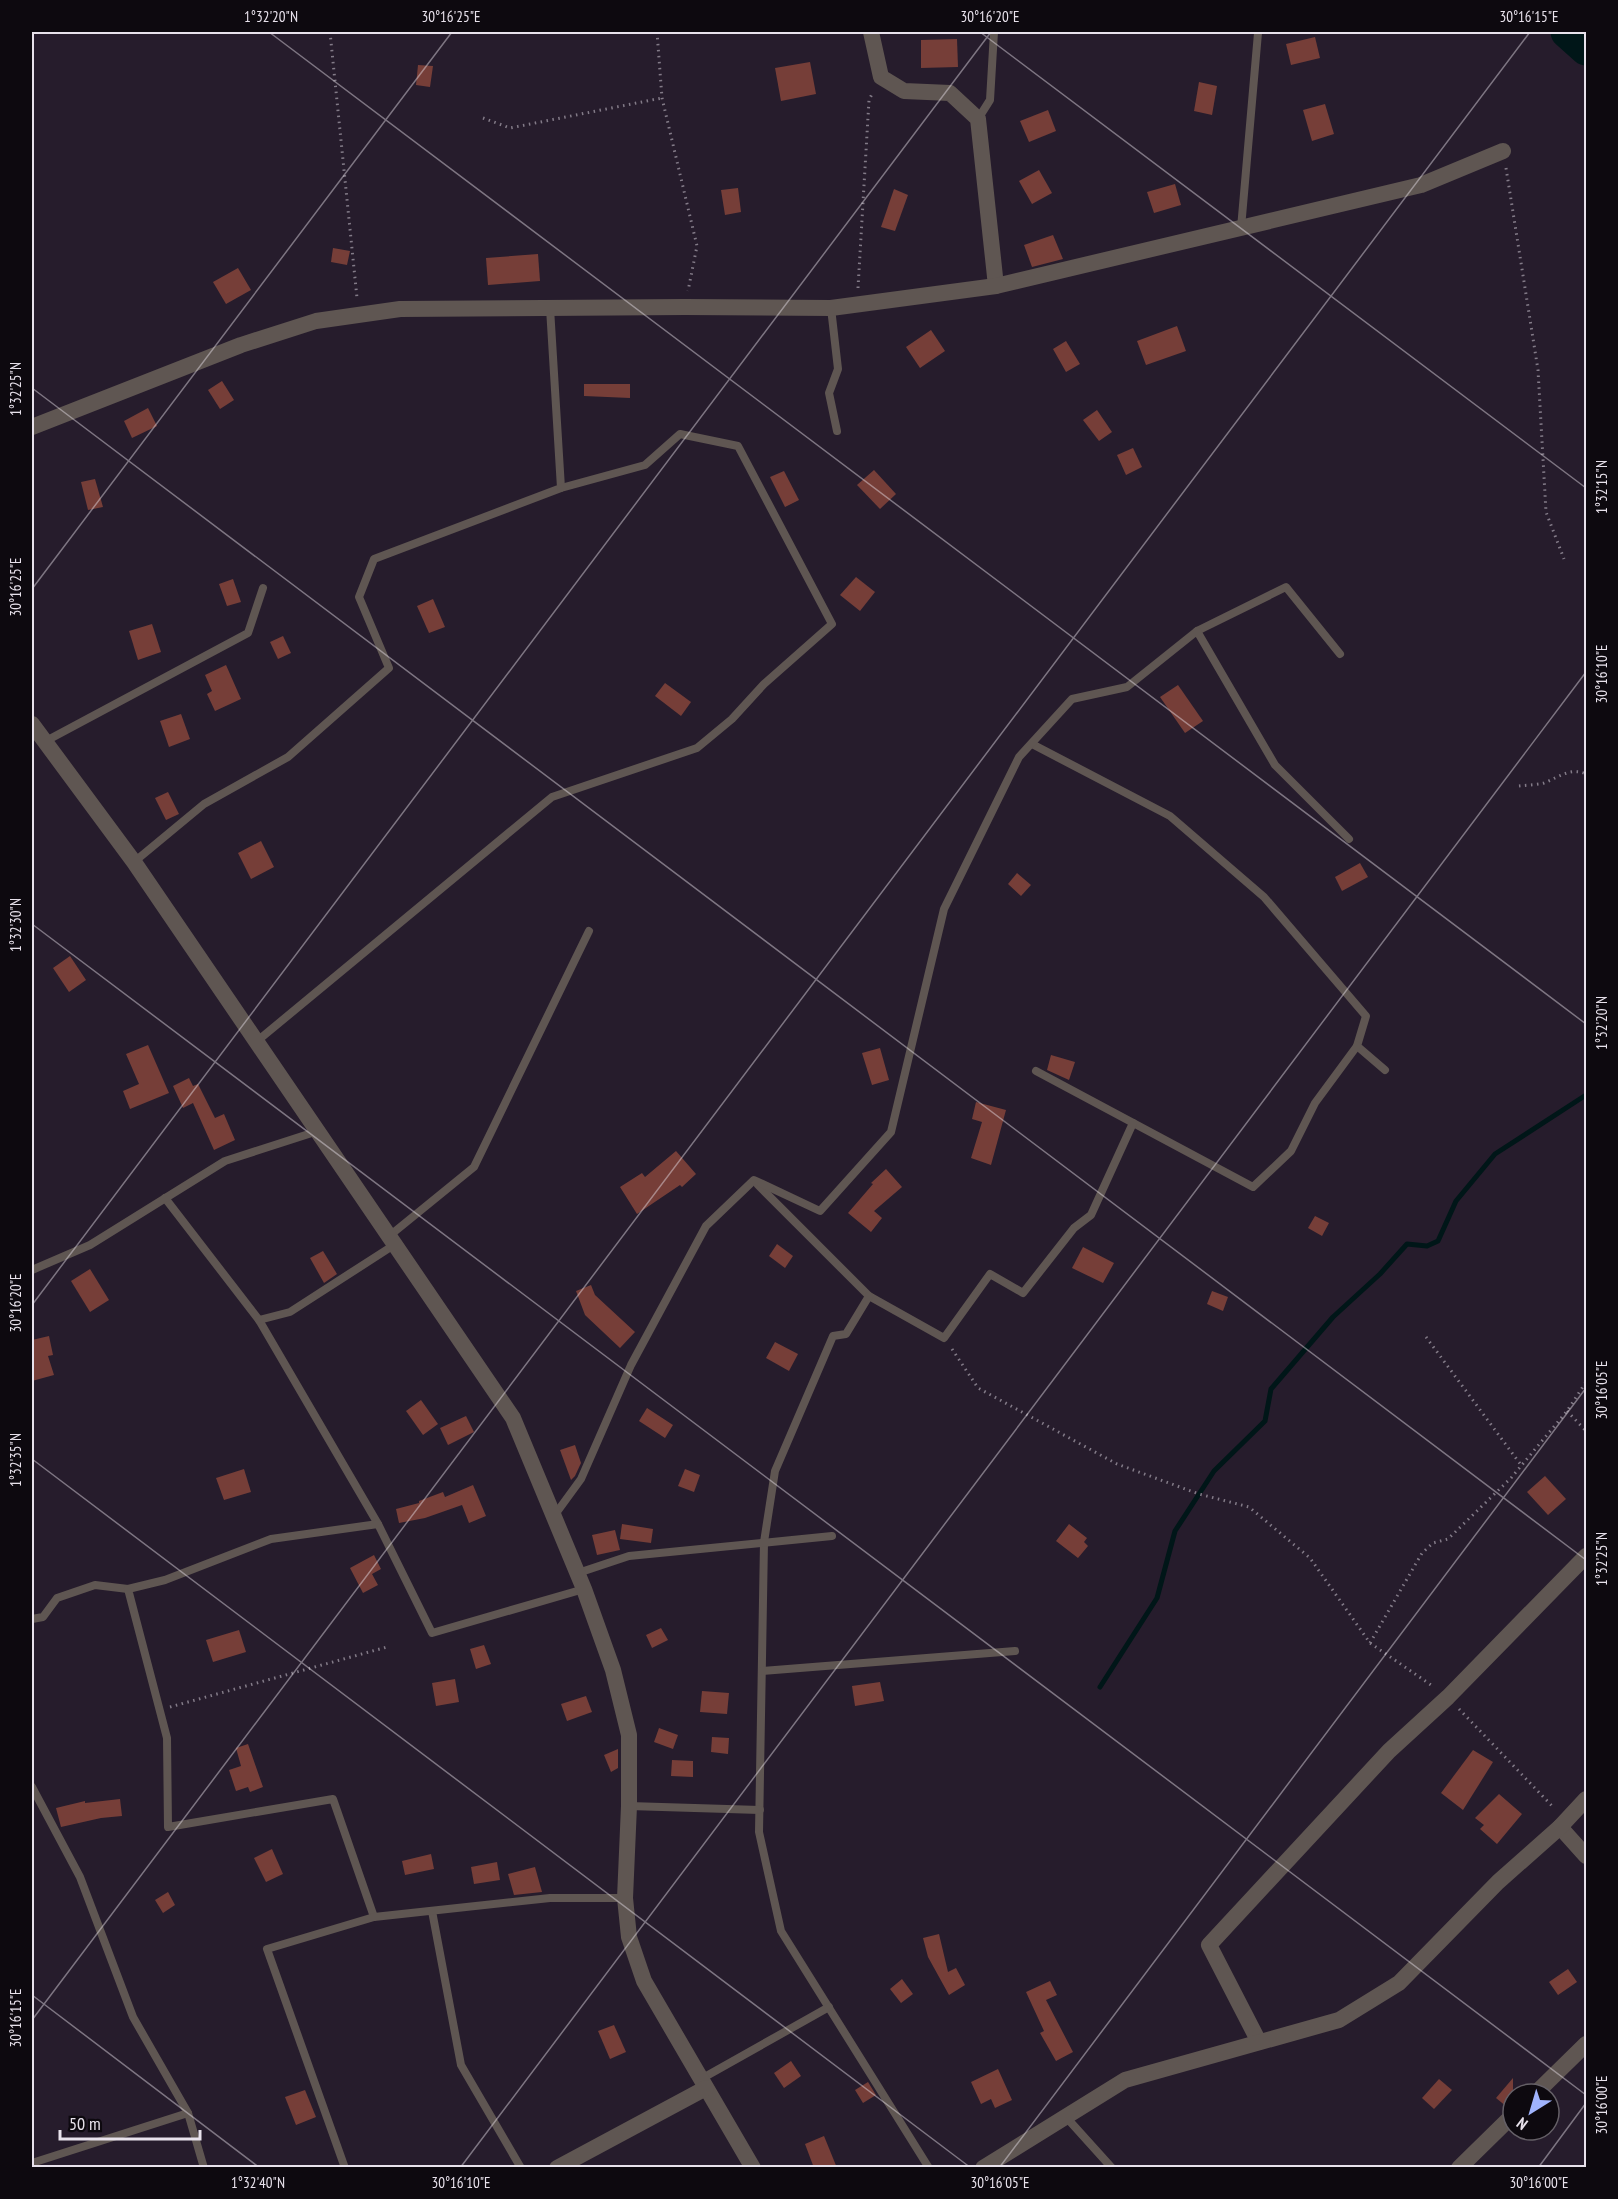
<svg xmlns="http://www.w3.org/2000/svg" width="1618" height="2199" viewBox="0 0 1618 2199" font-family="'PT Sans Narrow',sans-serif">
<rect width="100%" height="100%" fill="#261c2c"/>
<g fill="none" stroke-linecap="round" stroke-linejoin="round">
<path stroke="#001618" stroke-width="5" d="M1100,1687L1157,1598L1175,1531L1214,1471L1265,1421L1271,1389L1333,1317L1380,1274L1407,1244L1427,1246L1438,1241L1456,1201L1495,1154L1586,1095"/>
<path stroke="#001618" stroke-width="33" d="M1567,32L1586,49"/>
</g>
<g fill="#763e38">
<path d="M1315,37L1320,58L1291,65L1286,44Z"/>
<path d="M957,39L958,67L921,68V40Z"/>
<path d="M810,62L816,94L781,101L775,68Z"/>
<path d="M418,65L433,66L430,87L416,85Z"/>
<path d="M1199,82L1217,86L1212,115L1194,111Z"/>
<path d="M1325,104L1334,134L1312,141L1303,110Z"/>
<path d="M1048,110L1056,131L1029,142L1020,121Z"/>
<path d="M1039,170L1052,193L1032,204L1019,181Z"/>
<path d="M1175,184L1181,205L1154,213L1147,192Z"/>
<path d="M738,188L741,212L725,215L721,190Z"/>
<path d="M894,189L908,195L895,231L881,227Z"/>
<path d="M1053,235L1063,259L1032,267L1024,245Z"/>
<path d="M333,248L350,251L347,265L331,262Z"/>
<path d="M538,254L540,281L488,285L486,258Z"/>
<path d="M238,268L251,290L226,304L213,282Z"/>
<path d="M1177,326L1186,351L1146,365L1137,341Z"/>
<path d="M931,330L945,351L920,368L906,347Z"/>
<path d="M1066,341L1080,364L1066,372L1053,349Z"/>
<path d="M222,381L234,400L220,409L208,390Z"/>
<path d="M584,384H630V398L584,396Z"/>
<path d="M148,408L157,426L132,438L124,421Z"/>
<path d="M1097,410L1112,432L1099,441L1083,420Z"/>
<path d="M1133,448L1142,467L1126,475L1117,455Z"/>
<path d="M874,470L896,494L880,509L857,485Z"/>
<path d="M784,471L799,500L785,507L770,477Z"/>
<path d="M95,479L103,507L88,510L81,482Z"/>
<path d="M856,577L875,592L860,611L840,595Z"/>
<path d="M233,579L241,602L227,606L219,584Z"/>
<path d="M433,599L445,627L429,633L417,606Z"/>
<path d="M152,624L161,652L138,660L129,631Z"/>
<path d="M283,636L291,653L278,659L270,642Z"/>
<path d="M226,665L241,699L215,711L207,694L212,691L205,675Z"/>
<path d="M665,683L691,702L681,716L655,696Z"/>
<path d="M1178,685L1203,721L1185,733L1160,697Z"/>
<path d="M181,714L190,739L169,747L160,721Z"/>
<path d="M168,792L179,814L166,820L155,798Z"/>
<path d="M261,841L274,867L251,879L238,853Z"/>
<path d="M1360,863L1368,877L1342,891L1335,877Z"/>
<path d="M1017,873L1031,885L1021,896L1008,884Z"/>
<path d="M70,956L86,980L69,992L53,968Z"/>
<path d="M148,1045L169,1093L130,1109L123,1091L139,1084L126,1054Z"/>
<path d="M880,1048L889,1080L872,1085L862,1053Z"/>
<path d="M1051,1055L1075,1062L1069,1080L1047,1070Z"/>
<path d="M189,1078L193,1086L198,1084L215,1118L224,1114L235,1140L214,1150L193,1103L183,1108L173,1086Z"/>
<path d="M976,1102L1006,1110L991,1165L971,1158L982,1122L972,1119Z"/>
<path d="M676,1151L696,1174L682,1187L680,1185L637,1214L620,1187L642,1173L645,1177Z"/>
<path d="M886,1169L902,1187L874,1211L882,1218L871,1232L848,1213L873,1184L871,1183Z"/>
<path d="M1315,1216L1329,1223L1322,1236L1308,1228Z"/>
<path d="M777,1244L793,1256L785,1268L769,1256Z"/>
<path d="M1083,1247L1114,1263L1103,1283L1072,1268Z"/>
<path d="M323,1251L337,1274L324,1283L310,1258Z"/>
<path d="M90,1269L109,1300L90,1312L71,1281Z"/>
<path d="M591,1285L595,1295L635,1332L620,1348L585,1315L576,1291Z"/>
<path d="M1212,1291L1228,1297L1223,1311L1207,1304Z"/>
<path d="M49,1336L53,1355L48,1356L54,1375L32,1381V1340Z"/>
<path d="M775,1342L798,1354L789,1371L766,1358Z"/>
<path d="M421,1400L438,1424L423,1435L406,1411Z"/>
<path d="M647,1408L673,1425L665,1438L639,1421Z"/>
<path d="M466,1416L474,1432L448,1445L440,1428Z"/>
<path d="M575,1445L581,1463L575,1476L571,1480L560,1450Z"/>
<path d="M244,1469L251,1492L224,1500L216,1478Z"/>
<path d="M685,1469L700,1475L694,1492L678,1486Z"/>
<path d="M1545,1476L1566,1499L1548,1515L1527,1492Z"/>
<path d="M473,1485L486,1516L469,1523L462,1505L425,1518L399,1523L396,1509L419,1503V1501L443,1492L445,1497Z"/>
<path d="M622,1524L653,1529L651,1543L620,1539Z"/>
<path d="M1069,1524L1087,1538L1084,1542L1088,1546L1078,1558L1056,1541Z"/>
<path d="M615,1530L620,1550L597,1555L592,1535Z"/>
<path d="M374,1555L381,1569L372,1574L378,1585L363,1593L350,1568Z"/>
<path d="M661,1628L668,1640L652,1648L646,1635Z"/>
<path d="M239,1630L246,1652L213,1662L206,1640Z"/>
<path d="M484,1645L491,1664L476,1669L470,1649Z"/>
<path d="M455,1679L459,1702L436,1706L432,1683Z"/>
<path d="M880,1682L884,1701L855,1706L852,1686Z"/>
<path d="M702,1691L729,1693L727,1714L700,1712Z"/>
<path d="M586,1696L592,1712L567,1721L561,1704Z"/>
<path d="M659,1728L678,1735L673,1749L654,1742Z"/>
<path d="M712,1737L729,1738L728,1754L711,1752Z"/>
<path d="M248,1744L263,1787L250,1792L248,1787L236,1791L229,1770L241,1766L236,1748Z"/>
<path d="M618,1749V1768L611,1772L604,1755Z"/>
<path d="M1473,1750L1493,1762L1463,1810L1441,1793Z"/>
<path d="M672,1760L693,1761V1777L671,1776Z"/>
<path d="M1499,1794L1522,1814L1497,1844L1480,1829L1484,1825L1475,1818Z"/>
<path d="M120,1799L122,1816L101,1818L61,1827L56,1808L85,1801V1803Z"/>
<path d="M272,1849L283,1874L266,1882L254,1858Z"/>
<path d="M431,1854L434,1869L405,1875L402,1861Z"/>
<path d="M497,1862L500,1880L474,1884L471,1867Z"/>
<path d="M535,1867L542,1892L514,1895L508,1874Z"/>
<path d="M168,1892L175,1905L163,1913L155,1900Z"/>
<path d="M939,1934L948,1972L956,1968L965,1985L949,1995L928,1957L923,1938Z"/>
<path d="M1568,1969L1577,1982L1558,1995L1549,1982Z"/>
<path d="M902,1979L913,1994L901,2003L890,1989Z"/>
<path d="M1050,1981L1057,1995L1046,2000L1073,2052L1056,2061L1040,2033L1044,2031L1026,1992Z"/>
<path d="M614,2025L626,2052L610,2059L598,2031Z"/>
<path d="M791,2061L801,2076L784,2088L774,2073Z"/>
<path d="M998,2069L1012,2100L995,2108L991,2099L981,2104L971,2082Z"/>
<path d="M1513,2078V2105L1507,2107L1496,2098Z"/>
<path d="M1439,2079L1452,2090L1434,2109L1422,2098Z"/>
<path d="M868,2082L876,2095L863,2103L855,2090Z"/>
<path d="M305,2090L316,2117L296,2125L285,2097Z"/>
<path d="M824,2136L837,2168H814L805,2144Z"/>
</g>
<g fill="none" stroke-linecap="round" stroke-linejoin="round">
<g stroke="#837b88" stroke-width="3" stroke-dasharray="1.5 4.5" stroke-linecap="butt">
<path d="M330,32L357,298"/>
<path d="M657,32L662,98L697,246L688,291"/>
<path d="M483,118L510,128L662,98"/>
<path d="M1506,168L1538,370L1546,512L1564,559"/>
<path d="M858,288L869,100L873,92"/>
<path d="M1519,786C1527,785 1536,785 1544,783C1559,777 1571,767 1586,774"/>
<path d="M1426,1337L1521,1465"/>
<path d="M952,1349L978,1388L1117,1464L1199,1494L1249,1507L1310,1558L1370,1643L1434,1687"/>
<path d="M1567,1411L1586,1431"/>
<path d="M1370,1643L1422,1553L1433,1543L1448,1539L1511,1478L1567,1411L1586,1382"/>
<path d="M170,1707L387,1647"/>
<path d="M1459,1709L1554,1808"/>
</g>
<g stroke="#5f5652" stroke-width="8">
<path d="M978,119L990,100L994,32"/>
<path d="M1241,228L1258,33"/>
<path d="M831,308L838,369L829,393L837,431"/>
<path d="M1197,631L1286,587L1340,654"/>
<path d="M44,742L248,633L263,588"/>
<path d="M1032,744L1170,816L1264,897L1366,1016L1357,1046L1385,1070"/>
<path d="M134,862L204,804L288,757L389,668L359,597L374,559L561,488L550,308"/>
<path d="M256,1042L552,797L697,748L732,719L764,684L832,624L738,446L680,434L645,465L561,488"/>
<path d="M1036,1071L1253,1187L1291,1151L1315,1103L1357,1046"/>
<path d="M758,1185L869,1296L944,1338L990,1274L1023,1293L1074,1228L1091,1215L1133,1123"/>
<path d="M165,1198L259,1320L378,1524"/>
<path d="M388,1237L474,1167L589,931"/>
<path d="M32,1270L90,1245L225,1161L318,1131"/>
<path d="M869,1296L846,1334L833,1336L775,1471L764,1542L759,1832L781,1931L929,2168"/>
<path d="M259,1320L290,1312L394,1245"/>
<path d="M554,1516L581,1479L631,1365L706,1226L754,1180L820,1211L891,1132L944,909L1019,757L1072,699L1127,687L1197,631L1275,765L1349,839"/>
<path d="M578,1573L629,1556L832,1536"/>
<path d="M32,1619L43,1617L57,1598L95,1585L128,1589"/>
<path d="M762,1671L1015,1651"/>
<path d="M32,1787L80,1877L133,2017L188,2113"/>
<path d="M629,1806L760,1810"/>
<path d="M432,1911L461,2065L521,2168"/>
<path d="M374,1917L333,1799L168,1827L167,1738L128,1589L165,1580L271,1539L378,1524L432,1633L584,1589"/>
<path d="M701,2079L829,2007"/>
<path d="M1066,2117L1112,2168"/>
<path d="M32,2163L188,2113L204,2168"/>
<path d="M345,2168L267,1949L374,1917L550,1898H625"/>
</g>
<g stroke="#5f5652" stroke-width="16">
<path d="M871,32L881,77L904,91L950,93L978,119L996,286"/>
<path d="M32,427L241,345L316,321L400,309L685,307L831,308L996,286L1421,185L1503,151"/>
<path d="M32,724L134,862L513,1418L584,1589L613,1670L629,1735V1806L625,1898L629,1937L644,1981L753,2168"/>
<path d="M1560,1827L1586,1856"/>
<path d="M1259,2042L1209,1945L1389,1751L1448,1697L1586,1556"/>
<path d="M1535,2094L1586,2044"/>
<path d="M557,2168L706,2088"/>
<path d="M983,2168L1125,2080L1339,2020L1399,1983L1498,1882L1560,1827L1586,1799"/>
<path d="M1459,2168L1513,2115"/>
</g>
</g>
<path fill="none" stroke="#e8e2ec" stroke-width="1.5" stroke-opacity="0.45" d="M269,32L1586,1024M980,32L1586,488M32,388L1586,1560M32,589L452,32M32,924L1586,2095M32,1305L991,32M32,1459L971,2168M32,1995L260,2168M32,2020L1530,32M460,2168L1586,672M999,2168L1586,1388M1538,2168L1586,2103"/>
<rect width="1618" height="2199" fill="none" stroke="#0d090f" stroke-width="66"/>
<g transform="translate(1531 2112) rotate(217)"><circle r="28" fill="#0d090f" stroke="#656067" stroke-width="1.5"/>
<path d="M0-4.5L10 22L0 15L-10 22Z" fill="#a0b3fd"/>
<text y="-9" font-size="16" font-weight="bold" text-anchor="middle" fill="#e8e2ec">N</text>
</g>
<path d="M60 2130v9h140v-9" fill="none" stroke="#e8e2ec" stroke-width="3"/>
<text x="69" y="2130" font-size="18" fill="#e8e2ec" stroke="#0d090f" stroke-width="4.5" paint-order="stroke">50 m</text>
<rect x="33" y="33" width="1552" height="2133" fill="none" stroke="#e8e2ec" stroke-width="2"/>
<g font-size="15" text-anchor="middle" fill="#e8e2ec">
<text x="271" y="22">1°32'20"N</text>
<text x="451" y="22">30°16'25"E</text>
<text x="990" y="22">30°16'20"E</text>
<text x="1529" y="22">30°16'15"E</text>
<text transform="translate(16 389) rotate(-90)" y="5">1°32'25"N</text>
<text transform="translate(1602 487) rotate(-90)" y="5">1°32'15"N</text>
<text transform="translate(16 587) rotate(-90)" y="5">30°16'25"E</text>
<text transform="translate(1602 674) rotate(-90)" y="5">30°16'10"E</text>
<text transform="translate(16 925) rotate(-90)" y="5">1°32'30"N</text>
<text transform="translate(1602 1023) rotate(-90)" y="5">1°32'20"N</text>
<text transform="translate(16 1303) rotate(-90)" y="5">30°16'20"E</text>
<text transform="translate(1602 1390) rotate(-90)" y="5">30°16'05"E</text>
<text transform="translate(16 1460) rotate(-90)" y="5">1°32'35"N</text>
<text transform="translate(1602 1559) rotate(-90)" y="5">1°32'25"N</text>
<text transform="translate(16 2018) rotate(-90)" y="5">30°16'15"E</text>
<text transform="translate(1602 2105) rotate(-90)" y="5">30°16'00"E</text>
<text x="258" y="2188">1°32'40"N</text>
<text x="461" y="2188">30°16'10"E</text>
<text x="1000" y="2188">30°16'05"E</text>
<text x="1539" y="2188">30°16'00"E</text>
</g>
</svg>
